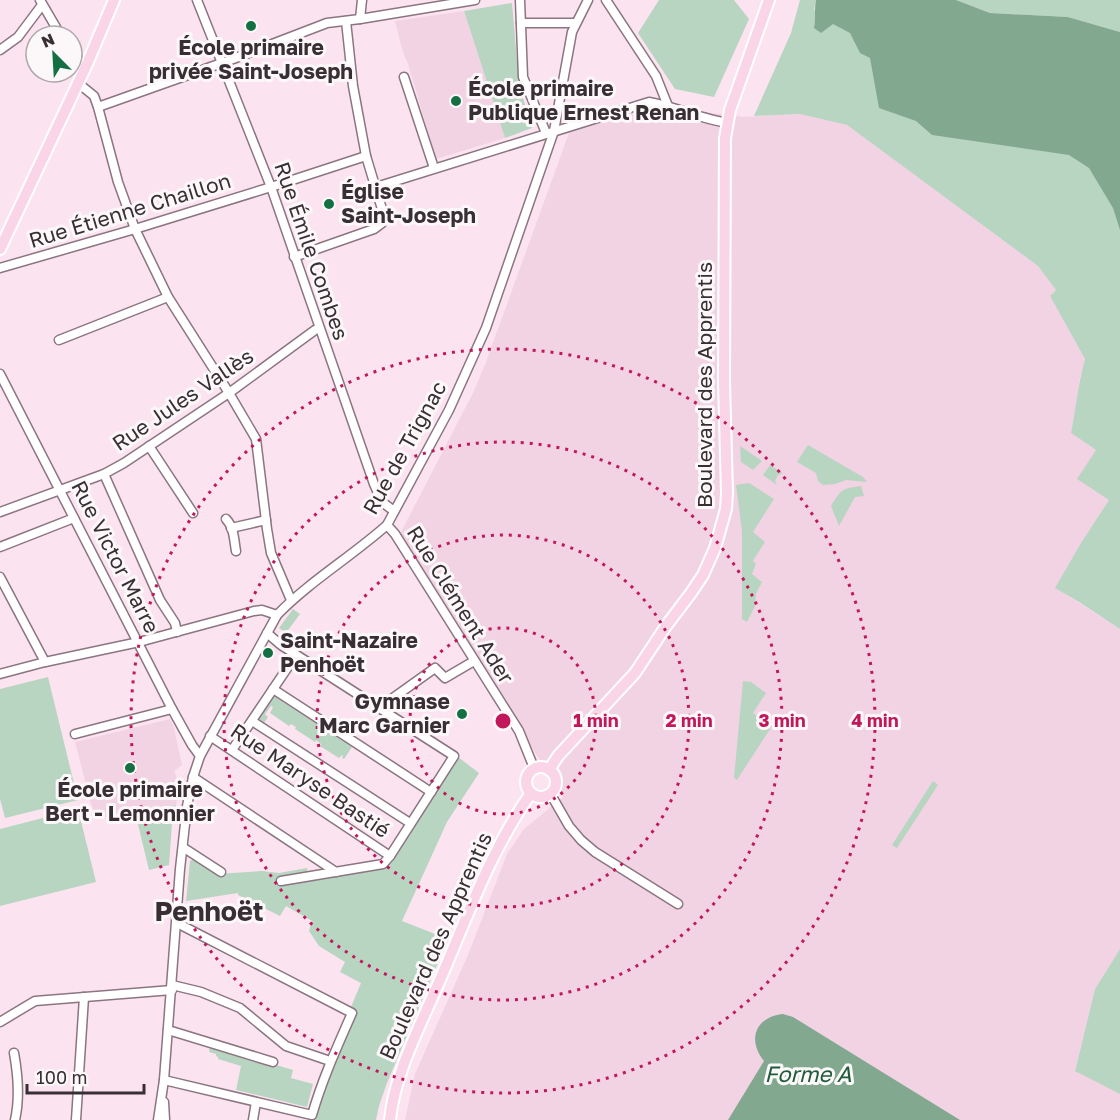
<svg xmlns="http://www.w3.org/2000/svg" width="1120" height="1120" viewBox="0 0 1120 1120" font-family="'Golos Text',sans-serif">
<rect width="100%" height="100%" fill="#fce3f0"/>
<g fill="#f2d3e3">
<path d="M464,11L505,138L436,159L408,64L402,49L395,21Z"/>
<path d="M655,106L744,117L800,114L847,125L1038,266L1056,290L1050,296L1085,359L1080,377L1075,413L1071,433L1096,450L1109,500L1081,543L1056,588L1120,629V949L1095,989L1075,1070L1120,1094V1120H405L415,1074L468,955L507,854L524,829L563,797L399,536L473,393L486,362L569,133Z"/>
<path d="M170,719L174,728L182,765L174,771L179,785L176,805L128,818L102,817L95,814L91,804L75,742Z"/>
</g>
<g fill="#b8d5c2">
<path d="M659,0H734L749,19L714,97L675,89L638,33Z"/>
<path d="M800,0H816L814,10L1120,88V629L1079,602L1055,588L1081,543L1109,500L1077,479L1096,450L1071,433C1076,408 1078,383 1085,359L1050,296L1056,290L1038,266L847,125L800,114L754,116L791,33Z"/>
<path d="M956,0H1120V32L1068,17L990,13Z"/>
<path d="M512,3L519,85L532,128L505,138L464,11Z"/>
<path d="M808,445L863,477L867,482L846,480L835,484L823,485L818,481L816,473L797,462Z"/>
<path d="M740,446L762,461L753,470L741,462Z"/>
<path d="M770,465L783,473L778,475L775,481L777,485L763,475Z"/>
<path d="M749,483L774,499L753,532L765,542L753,561L756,564L752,574L762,582L756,594L755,606L747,622L742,619V531L736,485Z"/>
<path d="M861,486L864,496L855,497L839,526L831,506C842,488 842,489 861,486Z"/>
<path d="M293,609L300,614L286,633L279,628Z"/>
<path d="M48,677L78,800L5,818L0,799V689Z"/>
<path d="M743,681L751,682L766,693L753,713L772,726L737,780L734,778Z"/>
<path d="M274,696L352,747L344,759L342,758L343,756L342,755L339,758L320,746L321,744L316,740L315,742L295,729L296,727L291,724L289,726L270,713L273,707L271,706L265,714L268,717L264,723L259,719Z"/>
<path d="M458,757L479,773L447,822L402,921L448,939L387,1083L379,1106L376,1120H313L321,1094L355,1014L351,1007L361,983L340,972L345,962L319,946L309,931L312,921L286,906L280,916L238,895V893L186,901L190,861L194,859L216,874L262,871L279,873L307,868L308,873L278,879V883L383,866Z"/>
<path d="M933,781L938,785L897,848L892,845Z"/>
<path d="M176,805L172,823L169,865L149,870L136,816Z"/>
<path d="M78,809L96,882L0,906V829Z"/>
<path d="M1120,949V1094L1075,1071L1095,989Z"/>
<path d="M210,1046L220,1049V1052H221L222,1049L293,1070L291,1078L313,1084L307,1107L236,1090L241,1066L218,1059V1057L216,1056V1054L209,1052Z"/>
</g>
<g fill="#83a890">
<path d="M816,0H956L990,13L1068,17L1120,32V230L1113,208L1089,168L1069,155L932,135L916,121L879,108L870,58L860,53L850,33L833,24L821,33L814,28C816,19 814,10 816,0Z"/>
<path d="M783,1014L793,1017L960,1120H728L764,1061C747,1040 755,1017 783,1014Z"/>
</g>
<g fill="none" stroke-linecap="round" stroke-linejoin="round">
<defs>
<g id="minor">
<path d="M40,0L61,36"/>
<path d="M197,0L271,187L374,484L382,502L394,511"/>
<path d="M520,0L523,77L546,133"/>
<path d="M606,0L656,76L668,106"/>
<path d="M360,19L362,0"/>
<path d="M346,21L353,86L366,156"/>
<path d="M521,23H575"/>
<path d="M0,50L18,37L42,5"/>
<path d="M72,55L75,58L87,64"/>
<path d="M404,77L434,168"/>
<path d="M78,83L94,96L98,107L118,182L135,229L168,297L229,393L256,439L267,529L271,553L291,600"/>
<path d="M98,107L233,59L327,23L360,19L475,0"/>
<path d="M376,187L649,102C676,107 701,119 728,123"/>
<path d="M0,268L135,229L271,187L366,156L382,209L384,216L382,223L374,229L294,257"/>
<path d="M59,340L168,297"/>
<path d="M0,374L172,709L192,745L200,756"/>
<path d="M149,446L193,513"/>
<path d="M104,474L160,600L175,623L177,632"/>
<path d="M0,512L104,474L124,463L229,393L315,330L319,328"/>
<path d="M226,519C234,527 234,540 236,551"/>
<path d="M387,525L395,534L519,731L534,768"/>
<path d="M231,528L266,520"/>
<path d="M0,547L74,518"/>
<path d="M0,577L45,662"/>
<path d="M267,633L281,645L454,756L390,856L383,864L281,881"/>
<path d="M0,674L45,662L139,642L254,611L262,610L277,615"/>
<path d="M273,689L431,792"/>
<path d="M379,708L435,668L445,678L474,661"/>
<path d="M252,721L410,823"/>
<path d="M75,734L172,709"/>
<path d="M210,736L390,856"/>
<path d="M232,750L296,655"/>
<path d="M193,777L336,872"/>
<path d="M550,793L569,826L581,840L595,852L678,904"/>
<path d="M184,848L221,872"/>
<path d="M172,985L201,992L240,1008L286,1046L330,1061"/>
<path d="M0,1022L35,1001L172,990"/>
<path d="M168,1030L273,1062"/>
<path d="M14,1053C18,1075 20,1098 15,1120"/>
<path d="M164,1080L312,1115C322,1080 337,1047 352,1013L177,923"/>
<path d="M164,1102L165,1120"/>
<path d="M76,1120L84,997"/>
<path d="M158,1120L164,1080L180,869L187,806L193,777L200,756L277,615C310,581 351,557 387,525L449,410L486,328L554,131L572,32L588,0"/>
<path d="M253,1120L256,1102"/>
</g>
<g id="major">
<path d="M0,249L87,64L114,0"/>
<circle cx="541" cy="782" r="15"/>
<path d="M549,770L558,756L635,673L666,626L691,593L703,575L715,548L726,509L727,493L724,382L725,138L730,110L769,0"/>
<path d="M390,1120C394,1075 421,1024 439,982C467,918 490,851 531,793"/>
</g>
</defs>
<use href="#minor" stroke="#8b7580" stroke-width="11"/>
<use href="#major" stroke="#fff" stroke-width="14"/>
<use href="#minor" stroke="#fff" stroke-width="8"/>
<use href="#major" stroke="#fad5e8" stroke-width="10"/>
</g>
<g fill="none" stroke="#c2185b" stroke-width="3" stroke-dasharray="3 6">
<circle cx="503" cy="721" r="93"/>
<circle cx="503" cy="721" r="186"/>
<circle cx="503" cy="721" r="279"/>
<circle cx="503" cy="721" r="372"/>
</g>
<g fill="#146f43" stroke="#fcf7f9" stroke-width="2">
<circle cx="251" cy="26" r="6"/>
<circle cx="456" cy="101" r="6"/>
<circle cx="329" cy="204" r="6"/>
<circle cx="268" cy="653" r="6"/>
<circle cx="462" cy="714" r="6"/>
<circle cx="130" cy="768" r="6"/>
</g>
<g text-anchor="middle" stroke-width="6" stroke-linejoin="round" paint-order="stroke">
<g font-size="21" font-weight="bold" fill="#382f34" stroke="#fcf7f9" text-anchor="start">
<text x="251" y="55" text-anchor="middle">École primaire<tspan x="251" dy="24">privée Saint-Joseph</tspan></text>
<text x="468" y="96">École primaire<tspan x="468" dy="24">Publique Ernest Renan</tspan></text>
<text x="341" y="199">Église<tspan x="341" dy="24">Saint-Joseph</tspan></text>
<text x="280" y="648">Saint-Nazaire<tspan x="280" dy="24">Penhoët</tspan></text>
<text x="450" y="709" text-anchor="end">Gymnase<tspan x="450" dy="24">Marc Garnier</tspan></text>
<text x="130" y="797" text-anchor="middle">École primaire<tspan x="130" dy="24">Bert - Lemonnier</tspan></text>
</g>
<g font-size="21" fill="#382f34" stroke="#fcf7f9">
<text transform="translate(130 211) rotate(-17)" y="7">Rue Étienne Chaillon</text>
<text transform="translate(311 251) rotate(71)" y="7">Rue Émile Combes</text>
<text transform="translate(705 385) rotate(-90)" y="7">Boulevard des Apprentis</text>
<text transform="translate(183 400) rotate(-34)" y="7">Rue Jules Vallès</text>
<text transform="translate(405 448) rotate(-61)" y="7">Rue de Trignac</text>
<text transform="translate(115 557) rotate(63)" y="7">Rue Victor Marre</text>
<text transform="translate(460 605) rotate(58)" y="7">Rue Clément Ader</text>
<text transform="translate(310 781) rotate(34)" y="7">Rue Maryse Bastié</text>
<text transform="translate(436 946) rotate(-66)" y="7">Boulevard des Apprentis</text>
</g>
<g font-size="22" font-style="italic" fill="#1f5c3b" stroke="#fcf7f9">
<text x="808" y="1082">Forme A</text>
</g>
<g font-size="27" font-weight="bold" fill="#382f34" stroke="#fcf7f9">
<text x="209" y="921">Penhoët</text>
</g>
</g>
<circle cx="503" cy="721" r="9" fill="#c2185b" stroke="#fcf7f9" stroke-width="3"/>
<g font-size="18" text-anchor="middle" font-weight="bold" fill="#c2185b" stroke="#fcf7f9" stroke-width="6" stroke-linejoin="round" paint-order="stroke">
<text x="596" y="727">1 min</text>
<text x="689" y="727">2 min</text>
<text x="782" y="727">3 min</text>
<text x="875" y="727">4 min</text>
</g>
<g transform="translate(54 54) rotate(336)"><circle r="28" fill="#fcf7f9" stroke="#aea7aa" stroke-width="1.5"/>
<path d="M0-4.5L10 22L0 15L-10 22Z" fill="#146f43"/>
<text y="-9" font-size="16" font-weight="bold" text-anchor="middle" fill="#382f34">N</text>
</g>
<path d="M27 1084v9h117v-9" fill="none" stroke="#382f34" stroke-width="3"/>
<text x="36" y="1084" font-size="18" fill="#382f34" stroke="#fcf7f9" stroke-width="4.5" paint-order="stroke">100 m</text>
</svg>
